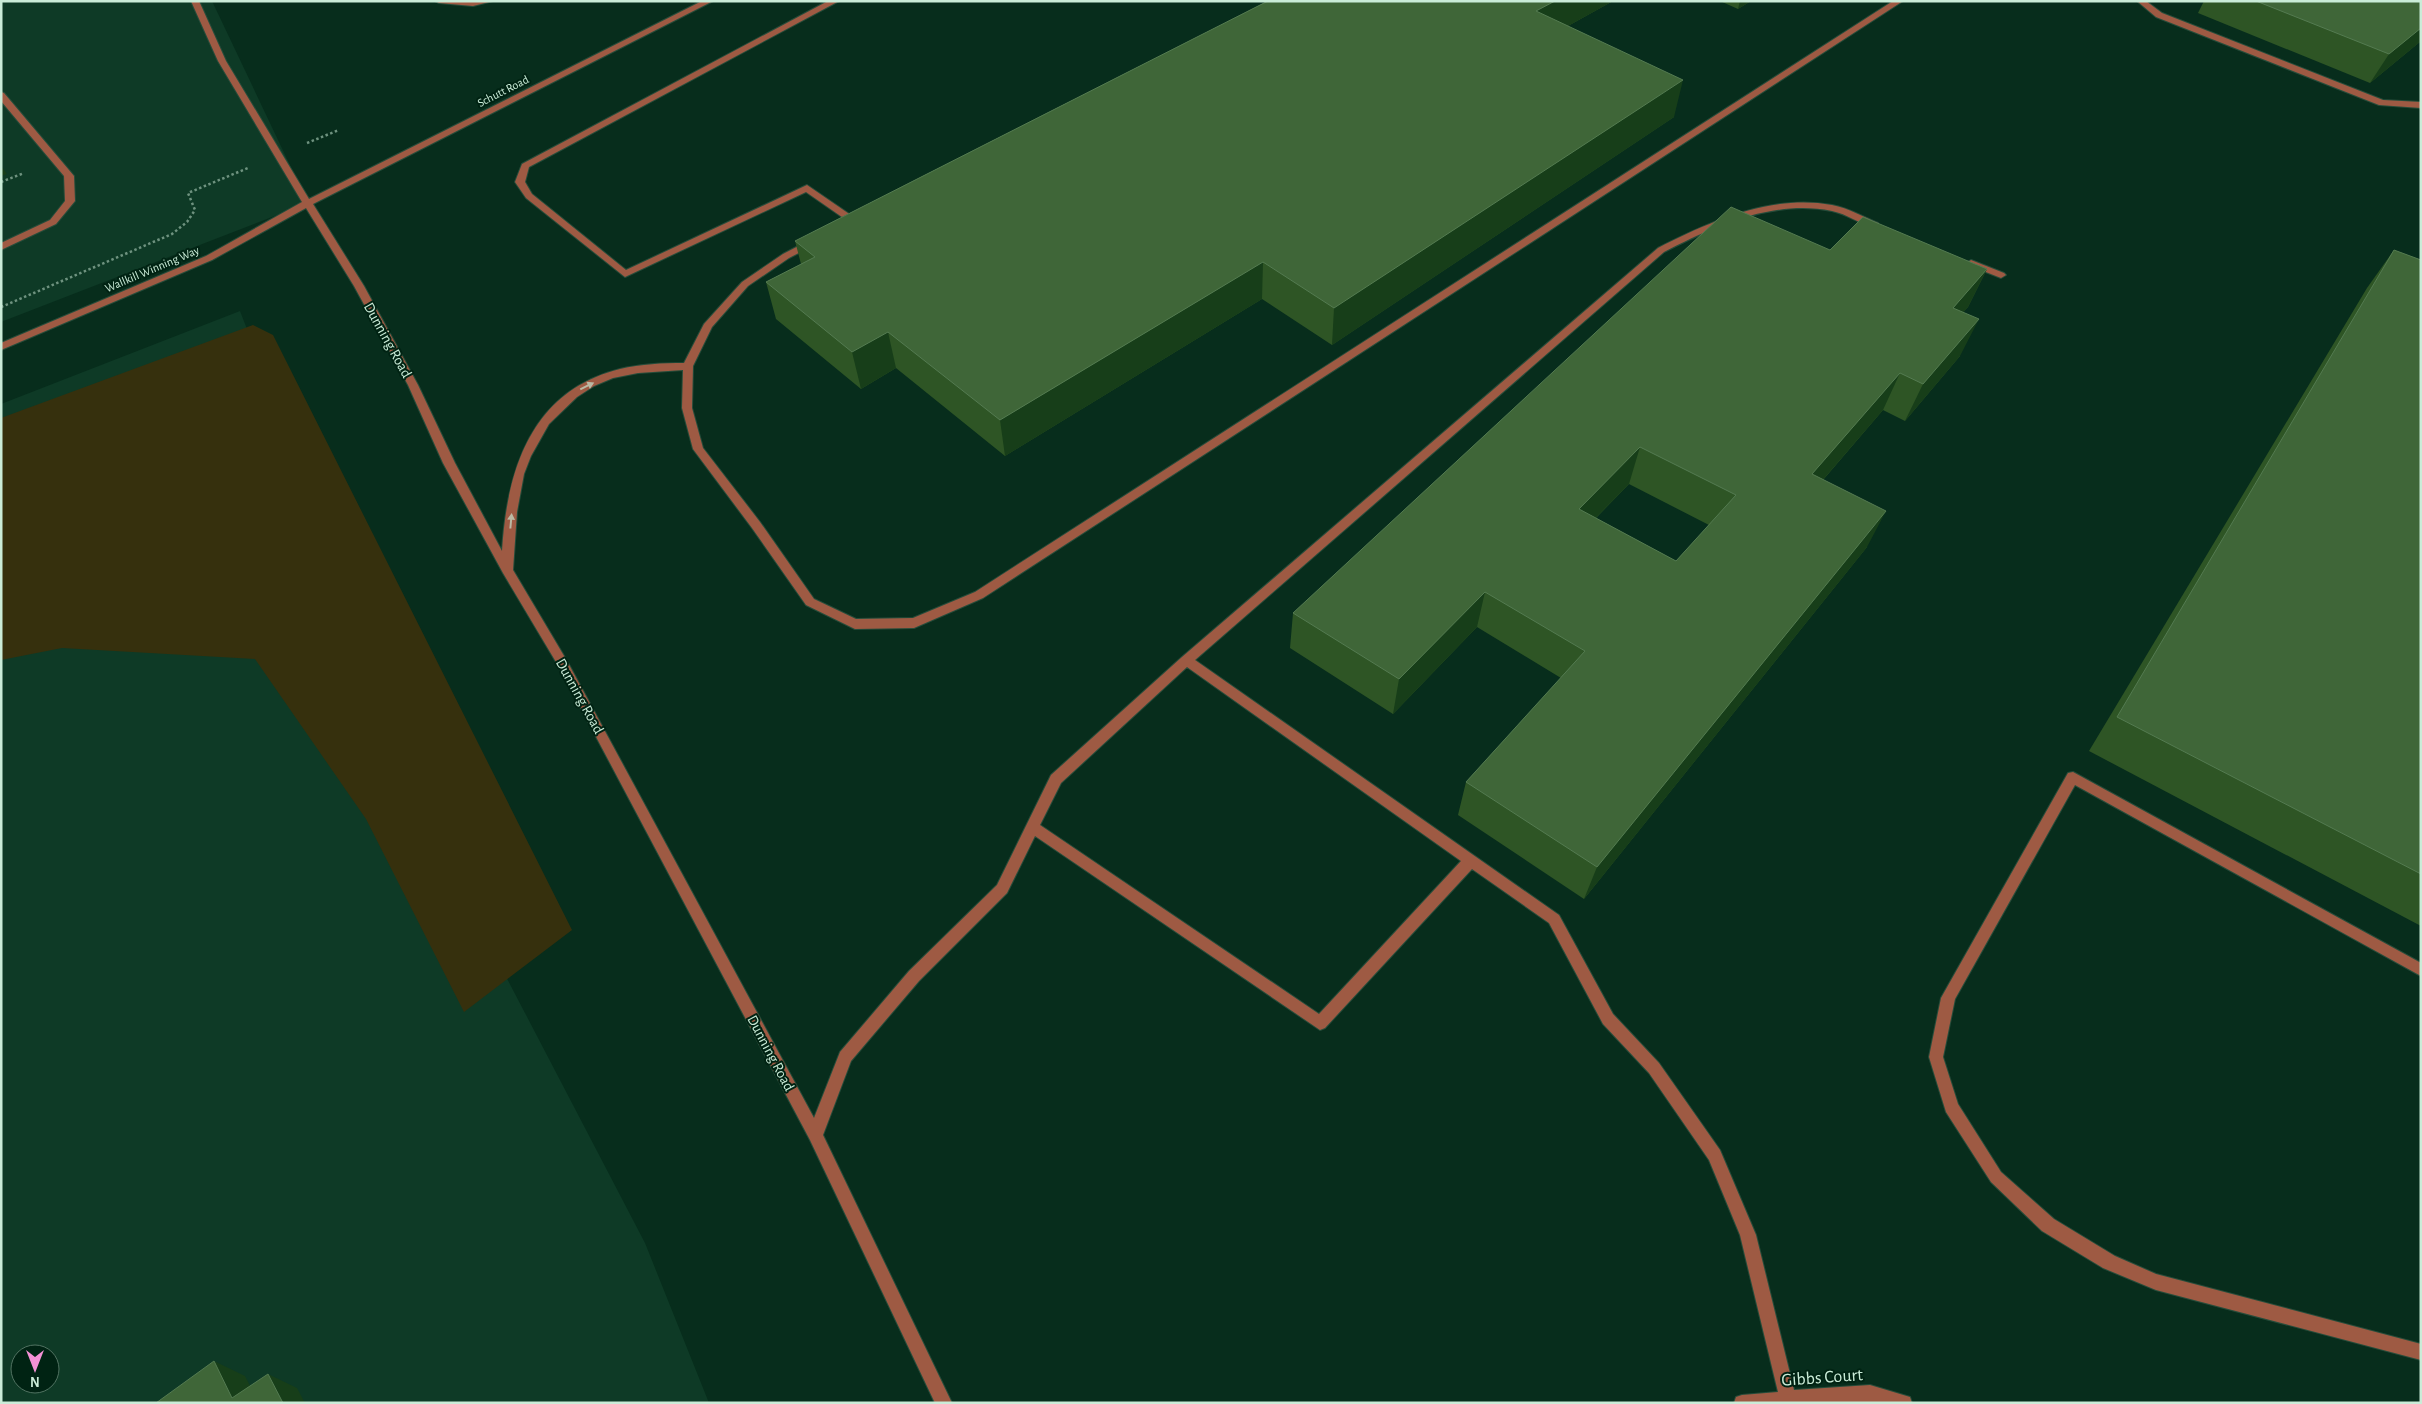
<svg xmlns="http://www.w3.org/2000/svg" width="2422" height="1404" viewBox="0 0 2422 1404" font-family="'Alegreya Sans',sans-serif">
<rect width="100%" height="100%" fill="#072d1c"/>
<g fill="#0e3a26" fill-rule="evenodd">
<path d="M1,1H212L308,203L1,322Z"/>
<path d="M240,311L477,921L645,1243L709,1403H1V404ZM20,1354H50V1384H20Z"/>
</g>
<path fill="#36300d" d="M253,325L273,335L572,930L464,1012L366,819L255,659L62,648L1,660V418Z"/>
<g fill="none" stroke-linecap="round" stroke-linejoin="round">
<defs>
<g id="minor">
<path d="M191,1H199L226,61L309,199L702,1H713L313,204L364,286L418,385L455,463L502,551C507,470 531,391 620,369C641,364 663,363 684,363L704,324L742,282L783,254L808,241H814V245L789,258L748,286L712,327L693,366L692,408L703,448L760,522L814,599L856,619L913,618L975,592L1893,1H1903L983,598L914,628L855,629L806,605L752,528L693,449L682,408L683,370L638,373L613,378L594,386L577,397L549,424L531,456L524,474L517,512L513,570L567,661L814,1118L840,1052L909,971L997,885L1051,775L1182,657L1658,248C1711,221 1772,194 1832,205C1849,208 1863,217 1878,223V227L1875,228C1860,224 1847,214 1832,211C1774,199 1715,226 1664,252L1195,660L1559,915L1613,1014L1659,1063L1720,1150L1756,1235L1794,1390L1870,1385L1910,1397L1912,1403H1734L1736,1397L1742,1395L1778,1392L1740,1235L1709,1160L1649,1073L1603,1024L1549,923L1472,869L1325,1028L1320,1030L1035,836L1007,893L919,981L851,1061L823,1135L952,1403H935L810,1140L559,667L503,573L443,463L408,385L354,286L306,208L212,260L1,350V343L206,256L302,202L218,61ZM1187,667L1461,861L1319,1014L1040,825L1061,783Z"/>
<path d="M435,1H493L473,6L439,3Z"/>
<path d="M828,1H839L529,167L525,182L532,194L626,270L807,185L858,220V224H852L806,192L625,277L526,198L515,182L522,164Z"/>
<path d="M2137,1H2146L2162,13L2383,100L2421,102V108L2379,105L2156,17Z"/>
<path d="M1,92L4,93L74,176L75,201L56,224L1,250V243L50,220L65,201L64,176L1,101Z"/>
<path d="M1971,260L2004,273L2006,275L2001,278L1968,265L1966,263Z"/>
<path d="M2073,772L2421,963V976L2075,785L1955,999L1943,1057L1958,1104L2001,1172L2054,1219L2115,1256L2156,1274L2421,1344V1360L2156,1290L2103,1268L2042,1231L1991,1182L1946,1112L1929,1057L1941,998L2068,773Z"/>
</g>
</defs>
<use href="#minor" stroke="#264c3a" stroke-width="2"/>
<g stroke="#6e927f" stroke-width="2.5" stroke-dasharray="2.5 2.5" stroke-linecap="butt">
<path d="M307,143L339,130"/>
<path d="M1,182L24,173"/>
<path d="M1,307L172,234L187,222L195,210L188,193L248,168"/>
</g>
<use href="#minor" fill="#9e5a43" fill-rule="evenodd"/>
</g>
<g fill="#2e5525" fill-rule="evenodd">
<path d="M1268,1H1613L1568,26L1674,117L1332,345L1262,299L1005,456L896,368L861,389L776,319L766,282L801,264L795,241Z"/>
<path d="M1720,1H1751L1738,9Z"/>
<path d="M2204,1H2421V41L2370,83L2198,13Z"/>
<path d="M1830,250L1987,269L1968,307L1963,312L1960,356L1905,421L1883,410L1823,480L1867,547L1584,899L1458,815L1466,782L1561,678L1477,627L1393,714L1290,648L1293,613ZM1629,484L1709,525L1676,561L1596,518Z"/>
<path d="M2394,250L2421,260V926L2089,751L2367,288Z"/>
</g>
<g fill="#173e19">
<path d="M1555,1H1613L1530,47L1536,11Z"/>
<path d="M1740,1H1751L1738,9Z"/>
<path d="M2421,28V41L2370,83L2389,54Z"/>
<path d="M1683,80L1674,117L1332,345L1334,308Z"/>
<path d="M1,166L7,174L1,176Z"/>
<path d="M1263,262L1262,299L1005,456L1000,420Z"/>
<path d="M1987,269L1968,307L1935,345L1953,308Z"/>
<path d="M1979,319L1960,356L1905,421L1923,384Z"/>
<path d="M888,332L896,368L861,389L852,352Z"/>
<path d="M1900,373L1883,410L1796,511L1812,474Z"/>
<path d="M1640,447L1629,484L1569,545L1579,509Z"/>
<path d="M1886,511L1867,547L1584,899L1597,867Z"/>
<path d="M1485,592L1477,627L1393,714L1399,679Z"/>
<path d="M214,1361L245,1376L259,1403L232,1398Z"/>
<path d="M268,1374L297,1388L305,1403H283Z"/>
</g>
<g fill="#3f6638" stroke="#547b51" fill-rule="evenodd">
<path d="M1268,1H1555L1536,11L1683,80L1334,308L1263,262L1000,420L888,332L852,352L766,282L815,257L795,241Z"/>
<path d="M2256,1H2421V28L2389,54Z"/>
<path d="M1731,207L1830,250L1863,217L1987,269L1953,308L1979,319L1923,384L1900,373L1812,474L1886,511L1597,867L1466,782L1585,651L1485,592L1399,679L1293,613ZM1640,447L1736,495L1676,561L1579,509Z"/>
<path d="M2394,250L2421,260V874L2117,717Z"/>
<path d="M214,1361L232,1398L268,1374L283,1403H156Z"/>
</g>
<defs><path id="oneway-solid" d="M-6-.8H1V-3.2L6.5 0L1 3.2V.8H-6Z" transform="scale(1.25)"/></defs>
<g fill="#bbb9a4">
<use href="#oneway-solid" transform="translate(587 386) rotate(-26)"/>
<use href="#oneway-solid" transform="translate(511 521) rotate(-85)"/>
</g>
<g text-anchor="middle" stroke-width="4" stroke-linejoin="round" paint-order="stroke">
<g font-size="12" fill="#caecd8" stroke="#002313">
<text transform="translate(503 91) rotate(-27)" y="4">Schutt Road</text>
<text transform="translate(152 269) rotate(-23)" y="4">Wallkill Winning Way</text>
</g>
<g font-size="15" fill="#caecd8" stroke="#002313">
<text transform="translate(388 340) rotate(61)" y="5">Dunning Road</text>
<text transform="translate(580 696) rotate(61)" y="5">Dunning Road</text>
<text transform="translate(771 1053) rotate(62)" y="5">Dunning Road</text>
</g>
<g font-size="18" fill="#caecd8" stroke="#002313">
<text transform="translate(1822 1377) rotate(-4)" y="6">Gibbs Court</text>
</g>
</g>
<rect width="2422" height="1404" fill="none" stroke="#caecd8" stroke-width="5"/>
<g transform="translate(35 1369) rotate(180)"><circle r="24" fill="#002313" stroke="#517362"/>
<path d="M0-4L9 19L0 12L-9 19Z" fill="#f391d5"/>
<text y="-8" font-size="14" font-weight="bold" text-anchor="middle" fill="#caecd8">N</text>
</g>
</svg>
